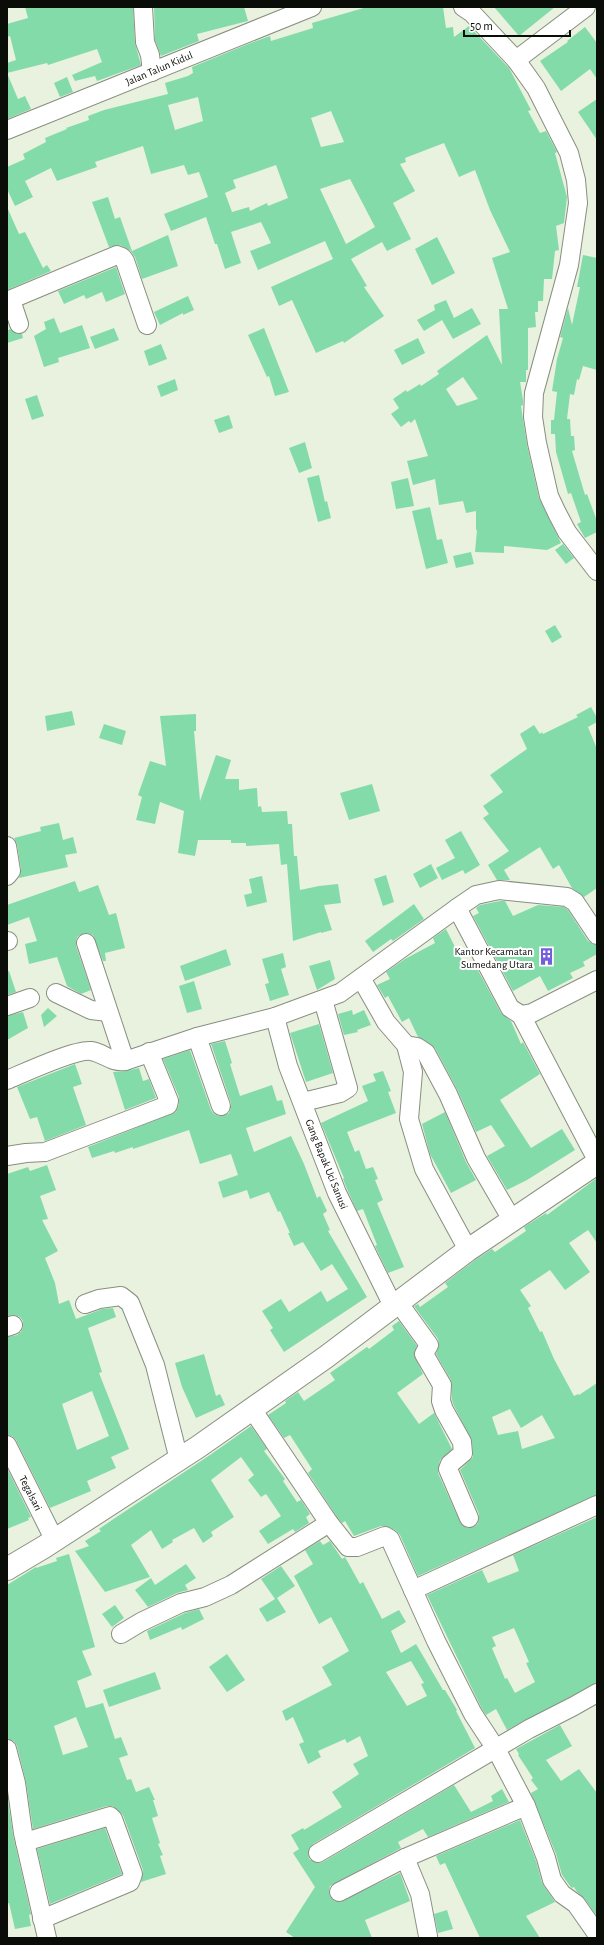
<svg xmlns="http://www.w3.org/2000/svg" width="604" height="1945" viewBox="0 0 604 1945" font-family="'Alegreya Sans',sans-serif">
<rect width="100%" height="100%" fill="#e9f1df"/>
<g fill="#84dbaa" fill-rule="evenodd">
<path d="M25,7H133L135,43L141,65L97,81L95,76L75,81L72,75L102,62L97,49L48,65L47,63L7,73L18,99L25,96L31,109L7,119V63L16,60L10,36L7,37V24L28,18Z"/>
<path d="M154,7H244L248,21L197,34L199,41L161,56L155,40Z"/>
<path d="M367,7H443L446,28L453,27L454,37L469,26L509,68L531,110L528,111L540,133L546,131L557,152L555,153L567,197L564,223L556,226L559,250L555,251L552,279H544L543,301H538V312H535L536,327L528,328V370H526V382H520L523,400V405L521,406L527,445L539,498L561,543L547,550L504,546V553L475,552L477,530H476V511L466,513L463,501L439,505L435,479L413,485L407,461L428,456L415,419L411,423L409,421L401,427L391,414L399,408L393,399L406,390L407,392L420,384L421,386L439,374L437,371L487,335L502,365L499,309H508L492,258L510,252L490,210L475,170L459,177L444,143L405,158L406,162L400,164L415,191L393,203L411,239L387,251L382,242L351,259L367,286L364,287L384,316L344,343L343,341L316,353L292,300L279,306L271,287L333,259L325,241L258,270L250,251L271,243L261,222L231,232L241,263L225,269L217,244H215L206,217L171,231L164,214L208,197L199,172L188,175L184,165L151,174L143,146L95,162L97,167L57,181L51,168L25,181L33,197L15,206L7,189V167L25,159L23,154L46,142L45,138L67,129L66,128L89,120L88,116L104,110L168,94L165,83L188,76L193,73L192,67L248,44L270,36L271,41L313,28L312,23ZM198,97L203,121L175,130L168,105ZM331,111L344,142L321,147L311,118ZM276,165L288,198L268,206L267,203L250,211L249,207L232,212L225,193L236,188L233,180ZM350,179L375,227L346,244L320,189ZM463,377L478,399L457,406L446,389Z"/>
<path d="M494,7H555L519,36Z"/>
<path d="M585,27L597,43V79L590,69L561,91L540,61L568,42L567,41Z"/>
<path d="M67,77L73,92L60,97L54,83Z"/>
<path d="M597,99V140L578,112Z"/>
<path d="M108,197L115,219L120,217L132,251L168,235L178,266L142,279L135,257L130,250L120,245L109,247L92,202Z"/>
<path d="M7,207L19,234L25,232L43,268L47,265L51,271L7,290Z"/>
<path d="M437,237L455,273L432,285L415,249Z"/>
<path d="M583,255L597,258V370L583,366L579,380L577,379L574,395L570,394L567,419H570L571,436H574L575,450L572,451L585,495L587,494L597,521V532L585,538L577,524L581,522L571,493L568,494L556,452L555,434H551V420H554L557,392L552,391L557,359L563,338L560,337L568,308L572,325L580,287H577Z"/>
<path d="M116,267L125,294L106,302L102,292L86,299L84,295L64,304L58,291Z"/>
<path d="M188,296L194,310L183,315V313L160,325L154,312Z"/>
<path d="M446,300L454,318L472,308L481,324L453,339L442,320L424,331L417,320L435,310L434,305Z"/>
<path d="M54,318L60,333L82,325L90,348L58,358L59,362L44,367L34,336L46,329L44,322Z"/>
<path d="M114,328L119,340L95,349L90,337Z"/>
<path d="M264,328L289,392L275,396L269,376L267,377L248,335Z"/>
<path d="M10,329L17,334H22L23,338L7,343V331Z"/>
<path d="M418,338L425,353L402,365L394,350Z"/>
<path d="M161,344L167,359L149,366L144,351Z"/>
<path d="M175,379L178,390L161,397L157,386Z"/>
<path d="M37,395L44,416L32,420L25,399Z"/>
<path d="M229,415L233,428L219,433L214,420Z"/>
<path d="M305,442L312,468L299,473L289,448Z"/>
<path d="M319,475L325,502L327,501L331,518L318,522L307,478Z"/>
<path d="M408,478L414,506L396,509L391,482Z"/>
<path d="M430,507L437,540L442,539L448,563L426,569L412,511Z"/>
<path d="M563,544L574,558L566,564L555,550Z"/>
<path d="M471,552L474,564L456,568L453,556Z"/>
<path d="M555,625L562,637L552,643L545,631Z"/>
<path d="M591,707L597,718V722L588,727L597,749V888L584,897L572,888L559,865L553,869L540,847L504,870L510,880H497L488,865L509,851L483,818L489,814L483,806L503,792L490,775L527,749L520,734L534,725L540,734L542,732L543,734L578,717L576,715Z"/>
<path d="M72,711L75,725L47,731L45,716Z"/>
<path d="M196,714V731H194L200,801L216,755L231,760L225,779H239V790L257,788L258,807L261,806L262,812L287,811L288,824H292L294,856H297L300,890L319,886L338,884L341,903L324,905L332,930L321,933V932L293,941L287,864L281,865L279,844L246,846V843H231V840H198L195,856L178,853L184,811L160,802L155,824L136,820L142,797L138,795L150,761L166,766L160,716Z"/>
<path d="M104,724L126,731L122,745L99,738Z"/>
<path d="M372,784L380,811L349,820L340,793Z"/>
<path d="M59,823L63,840L73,837L77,853L65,855L68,867L19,878L21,869L17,844L14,838L41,831L40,827Z"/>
<path d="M461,831L480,865L465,874L463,870L442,880L436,868L455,858L445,840Z"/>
<path d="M431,864L438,878L420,888L413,874Z"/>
<path d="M386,875L394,902L383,906L374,879Z"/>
<path d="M262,876L267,902L247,907L244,895L252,893L249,879Z"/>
<path d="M75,881L79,892L98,885L109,915L116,913L125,948L105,953L106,961H103L93,935L88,933L78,936L76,940V946L91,990L81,994L67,986L57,957L29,964L25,944L37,941L29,917L7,925V905Z"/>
<path d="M500,901H505L513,916L538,905L564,907L568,910L588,941L596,945L597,954L583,962L585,966L570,973L573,978L548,991L540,976L513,991L473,916L479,913L476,908L480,905Z"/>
<path d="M414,904L424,919L393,941L391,939L373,952L365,941Z"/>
<path d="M446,929L465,967L474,963L501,1013L511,1021L521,1044L523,1042L540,1074L500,1100L531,1148L562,1129L575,1150L527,1180L507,1190L487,1156L505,1146L491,1125L476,1132L457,1089L435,1048L418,1037L409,1018L402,1022L388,996L385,998L377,985L390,979L386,972L405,959L435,943L433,938Z"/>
<path d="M226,949L231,965L185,981L180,966Z"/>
<path d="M283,953L286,967L281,969L289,995L270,1001L265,984L269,983L262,959Z"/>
<path d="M330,960L335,979L317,990L309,966Z"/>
<path d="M9,971L16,992L7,995V972Z"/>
<path d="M194,981L202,1009L187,1013L179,986Z"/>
<path d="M48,1008L57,1016L44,1027L41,1015Z"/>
<path d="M352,1010L353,1015L364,1010L371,1025L357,1030L358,1032L344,1035L338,1014Z"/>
<path d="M23,1012L28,1028L7,1040V1016Z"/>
<path d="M319,1024L333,1073L306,1082L290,1033Z"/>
<path d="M225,1041L232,1063L230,1064L240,1096L272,1085L277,1101L282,1100L286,1114L246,1128L254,1152L291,1136L304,1164L317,1198L320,1196L327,1211L323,1214L330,1230L328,1231L367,1297L284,1352L270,1330L273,1328L262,1311L281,1299L289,1312L321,1291L327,1302L348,1289L332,1264L321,1271L303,1242L294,1246L288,1233H290L280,1211L278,1212L269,1192L250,1199L247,1190L223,1198L218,1182L238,1175L231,1154L200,1164L189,1130L133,1149V1147L115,1153L114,1151L92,1158L88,1147L176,1112L179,1104V1097L163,1059L190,1050L211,1110L214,1114L219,1116L229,1113L231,1108V1103L211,1044Z"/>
<path d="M75,1064L82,1084L73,1087L86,1125L45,1141L37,1117L30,1119L17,1087Z"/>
<path d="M139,1068L143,1081L149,1079L156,1098L125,1110L113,1072L126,1071Z"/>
<path d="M383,1071L391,1091L388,1092L396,1113L347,1132L355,1152L359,1150L366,1169L373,1167L378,1179L375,1180L383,1200L377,1203L404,1267L388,1273L375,1246L377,1245L363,1209L357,1211L347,1189L343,1179L344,1178L321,1123L368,1101L362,1086L376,1081L373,1074Z"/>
<path d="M445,1112L466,1162L476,1180L451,1193L430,1154L422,1124Z"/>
<path d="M47,1165L56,1190L40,1196L48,1219L42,1220L58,1251L45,1258L55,1283L59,1304L69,1300L76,1319L102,1309L113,1308L116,1317L88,1328L102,1372L99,1373L129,1449L111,1457L116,1468L87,1481L91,1491L50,1508L16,1440L12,1436L7,1435V1337L17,1335L21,1332L23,1327V1321L20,1317L15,1315L7,1316V1174L28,1167L30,1171ZM92,1391L109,1436L77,1450L62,1404Z"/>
<path d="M597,1178V1243L588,1230L569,1243L590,1272L565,1290L550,1270L520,1290L531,1306L528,1308L540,1332L542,1331L554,1359L574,1396L578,1394L579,1395L597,1383V1495L418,1576L400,1535L395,1530L386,1526H381L354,1536L345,1521L342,1523L337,1517L308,1473L312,1469L290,1435L284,1438L268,1415L286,1403L285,1401L298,1392L304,1401L335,1380L330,1373L367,1347L369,1349L394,1330L392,1326L399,1321L417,1346L414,1354L423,1374L397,1393L419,1424L434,1413L452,1449L440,1460L438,1473L460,1522L467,1528L473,1527L478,1524L479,1514L460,1470L473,1457L472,1441L454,1406L452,1400L451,1380L436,1354L439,1345L438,1339L414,1306L418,1304L420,1307L448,1287L445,1283L475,1260L492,1249L495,1252L526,1231L524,1227L546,1213L547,1215ZM510,1409L521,1428L542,1415L555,1438L522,1449L518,1431L498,1435L492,1417Z"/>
<path d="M204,1354L216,1396L220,1394L225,1405L196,1418L182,1387L175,1363Z"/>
<path d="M251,1426L267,1449L264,1451L285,1479L283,1481L297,1502L301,1500L310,1514L306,1517L309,1523L295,1532L293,1529L268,1544L259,1531L281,1516L266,1494L261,1497L248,1480L254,1475L241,1457L211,1480L234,1517L211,1532L213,1536L203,1543L194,1528L172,1540L173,1542L162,1549L151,1530L131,1545L150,1577L105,1592L75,1551L89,1546L85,1541L101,1531L99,1529L115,1518L210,1455Z"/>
<path d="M7,1468L31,1517L28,1518L29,1520L7,1529Z"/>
<path d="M597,1517V1683L507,1730L496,1709L486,1715L482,1709L427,1595L482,1570L488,1583L519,1571L513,1555ZM514,1628L529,1662L526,1663L535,1682L515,1693L507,1678L505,1679L492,1648L496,1646L492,1637Z"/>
<path d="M320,1541L323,1545L330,1541L342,1559L345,1557L360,1584L363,1582L382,1619L399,1610L406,1622L391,1631L401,1653L416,1644L443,1690H445L457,1710L456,1711L475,1748L313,1844L308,1853L309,1859L318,1863L323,1862L454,1785L471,1812L493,1801L491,1796L502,1789L509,1802L428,1837L423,1829L398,1842L401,1848L330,1886L329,1891L330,1896L334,1901L339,1902L400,1873L410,1901L365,1920L372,1938H295L286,1932L315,1887L293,1853L299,1849L291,1835L303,1828L304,1830L342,1807L332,1792L359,1774L353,1764L368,1756L360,1736L347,1743L345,1739L318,1751L321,1757L308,1764L299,1744L304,1742L293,1717L286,1721L282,1711L332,1685L322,1667L349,1651L331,1617L319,1624L294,1576L313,1564L305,1550ZM411,1661L424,1683L421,1684L427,1696L407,1706L386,1672Z"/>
<path d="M69,1554L95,1647L82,1651L92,1675L77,1681L86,1708L103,1703L115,1739L121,1737L128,1755L119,1758L127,1780L131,1779L136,1792L149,1787L155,1800H153L158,1816L152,1818L160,1843L158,1844L163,1855L160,1856L166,1874L141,1882L143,1870L123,1815L113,1806H107L33,1829L26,1782L17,1746L14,1741L7,1739V1585L36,1567V1568L57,1561L56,1558ZM76,1717L88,1747L63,1755L54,1726Z"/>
<path d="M186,1564L196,1578L185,1585L188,1590L177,1593L148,1607L135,1590L151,1578L155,1585Z"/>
<path d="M281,1566L295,1586L277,1598L286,1612L267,1622L259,1609L275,1599L261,1579Z"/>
<path d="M115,1605L124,1618L112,1627L102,1614Z"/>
<path d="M199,1609L204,1619L182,1630L181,1627L150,1640L147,1631L185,1613Z"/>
<path d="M227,1654L245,1680L227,1692L209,1667Z"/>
<path d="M155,1672L161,1689L109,1707L103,1690Z"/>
<path d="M560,1725L572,1746L546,1760L561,1781L579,1769L597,1793V1916L584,1898L577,1892L574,1887L572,1888L570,1886L562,1875L556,1854L531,1793L538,1789L531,1780L533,1778L518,1755L519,1754L516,1749Z"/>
<path d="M7,1794L13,1835L31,1914L29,1915L31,1926L15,1929L9,1903L7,1904Z"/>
<path d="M520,1820L536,1861L542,1883L555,1902L526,1916L540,1938H480L445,1863L440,1865L436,1856Z"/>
<path d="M105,1828L122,1874L50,1904L37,1849Z"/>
<path d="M447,1910L453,1929L438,1933L434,1914Z"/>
</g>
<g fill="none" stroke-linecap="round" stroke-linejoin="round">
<defs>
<g id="minor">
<path d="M143,7L145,42L150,55L152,72"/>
<path d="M463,7L472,13L516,60L536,88L569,153L576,180L578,203L569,265L534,393L533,417L537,443L549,496L557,513L567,532L597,571"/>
<path d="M516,60L586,7"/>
<path d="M7,130L312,7"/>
<path d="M11,300L19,324"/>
<path d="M7,301L117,255L122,257L125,261L147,325"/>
<path d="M7,846L11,871L7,876"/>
<path d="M457,908L476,895L499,890L567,897L575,902L597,935"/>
<path d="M7,941H8"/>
<path d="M86,943L125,1061"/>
<path d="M361,978L386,1022L406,1045L413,1072L409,1119L424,1169L468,1250"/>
<path d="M56,993L91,1010L108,1012"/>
<path d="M7,1006L30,998"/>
<path d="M521,1015L597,1160"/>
<path d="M275,1017L288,1066L337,1193L393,1306"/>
<path d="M197,1037L221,1106"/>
<path d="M406,1045L417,1047L426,1053L448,1094L476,1158L512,1220"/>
<path d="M7,1080C24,1073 75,1049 91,1051C104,1053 111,1063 125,1061L197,1037L275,1017L340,993L457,908L510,1008L521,1015L532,1013L597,980"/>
<path d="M303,1102L340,1093L348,1088L323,1000"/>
<path d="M7,1156L26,1153L45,1152L168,1105L169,1101L149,1052"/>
<path d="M398,1302L429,1345L424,1354L442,1385L441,1401L444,1410L462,1442L463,1453L450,1464L448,1469L469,1518"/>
<path d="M85,1304L99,1299L121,1296L130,1303L155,1365L179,1460"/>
<path d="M7,1327L13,1325"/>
<path d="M252,1409L329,1523L348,1547H357L385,1536L390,1539L436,1641L473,1714L496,1749L526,1806L405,1858L420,1894L428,1936"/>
<path d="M7,1445L55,1541"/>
<path d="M413,1590L597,1505"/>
<path d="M121,1634L141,1622L181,1603L205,1597L231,1585L329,1523"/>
<path d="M7,1749L16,1783L23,1833L47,1938"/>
<path d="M526,1806L546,1858L552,1880L562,1894L576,1904L597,1934"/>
<path d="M25,1842L110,1816L113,1819L133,1874L130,1882L42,1919"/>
<path d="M318,1853L529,1729L574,1706L597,1693"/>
<path d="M339,1892L405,1858"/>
</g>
<path id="major" d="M7,1569L44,1547L198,1447L326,1357L468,1250L597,1163"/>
</defs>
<use href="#minor" stroke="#888f7f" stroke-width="20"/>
<use href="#major" stroke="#888f7f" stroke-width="24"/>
<use href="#minor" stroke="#fff" stroke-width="18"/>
<use href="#major" stroke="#fff" stroke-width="22"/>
</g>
<defs>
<symbol id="building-bare" viewBox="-9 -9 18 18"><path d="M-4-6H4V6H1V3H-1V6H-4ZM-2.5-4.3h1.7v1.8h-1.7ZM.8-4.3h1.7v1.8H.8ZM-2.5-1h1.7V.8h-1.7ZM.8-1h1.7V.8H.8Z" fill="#725fd9" stroke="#fff" stroke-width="2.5" paint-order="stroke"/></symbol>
</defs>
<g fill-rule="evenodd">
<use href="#building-bare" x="534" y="944" width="25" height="25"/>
</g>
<g text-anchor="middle" stroke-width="4" stroke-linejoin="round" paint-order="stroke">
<g font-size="11" fill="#0a0d07" stroke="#fff">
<text transform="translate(159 68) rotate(-23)" y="4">Jalan Talun Kidul</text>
<text transform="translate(327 1164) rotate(68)" y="4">Gang Bapak Uci Sanusi</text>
<text transform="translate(31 1493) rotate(63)" y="4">Tegalsari</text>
</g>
<g font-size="11" fill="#0a0d07" stroke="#fff" text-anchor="end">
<text x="533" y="955">Kantor Kecamatan<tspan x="533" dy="13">Sumedang Utara</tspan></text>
</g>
</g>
<rect width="604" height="1945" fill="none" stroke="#0a0d07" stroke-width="16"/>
<path d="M464 30v6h106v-6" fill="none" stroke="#0a0d07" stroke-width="2"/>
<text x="470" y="30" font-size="12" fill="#0a0d07" stroke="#ffffff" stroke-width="3" paint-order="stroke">50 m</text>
</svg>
